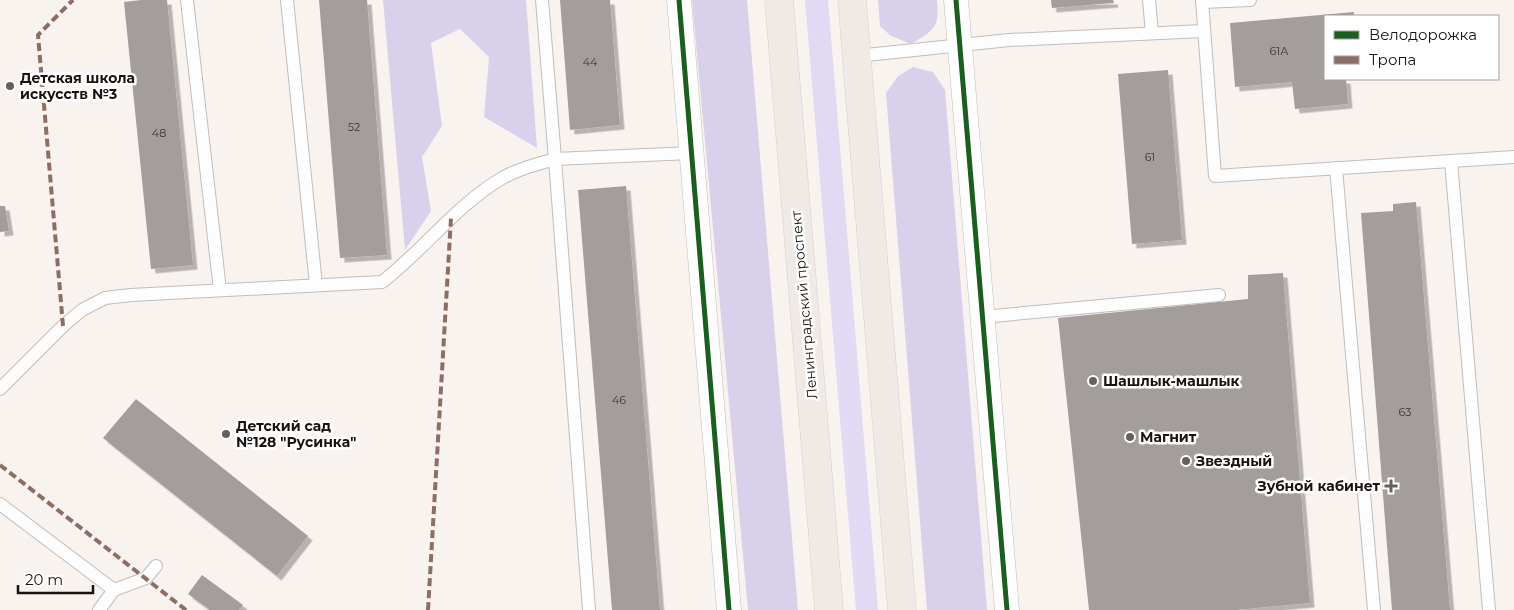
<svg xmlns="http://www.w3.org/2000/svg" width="1514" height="610" viewBox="0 0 1514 610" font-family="Montserrat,sans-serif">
<defs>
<filter id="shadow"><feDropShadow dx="4.5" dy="4.5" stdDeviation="0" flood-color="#0004"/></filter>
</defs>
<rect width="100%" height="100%" fill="#f9f3ef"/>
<path fill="#e1daf4" d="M805,0H828L878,610H856Z"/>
<g fill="#d9d1ec">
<path d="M383,0H526L537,148L484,117L489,57L460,29L431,43L442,126L422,157L431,211L405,250Z"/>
<path d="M692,0H747L798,610H748Z"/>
<path d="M878,0H937C940,28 934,30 911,44L891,36L880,26Z"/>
<path d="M913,67L933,72L945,90L987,610H927L886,93L898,76Z"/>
</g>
<g fill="#a39e9b" filter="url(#shadow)">
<path d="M141,0H167L193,265L151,269L124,2Z"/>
<path d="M319,0H367L387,255L340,258Z"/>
<path d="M560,0H610L620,125L570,130Z"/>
<path d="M1051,0H1113L1114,3L1052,8Z"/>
<path d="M1354,12V16H1325V79H1346L1348,104L1295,109L1292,82L1235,87L1230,23Z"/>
<path d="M1168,70L1182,240L1132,244L1118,74Z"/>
<path d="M626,186L660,610H612L578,190Z"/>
<path d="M1416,202L1450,610H1392L1361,213L1393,211V204Z"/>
<path d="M0,206H5L9,231L0,232Z"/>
<path d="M1283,273L1310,603L1235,610H1089L1058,318L1248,299V275Z"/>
<path d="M136,399L308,536L277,576L103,438Z"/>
<path d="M202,575L243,605L239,610H210L188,594Z"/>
</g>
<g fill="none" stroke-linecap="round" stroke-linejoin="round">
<defs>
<g id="service">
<path d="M187,0L220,290"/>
<path d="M287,0L316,285"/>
<path d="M1149,0L1152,33"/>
<path d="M1202,0L1215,176L1451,161L1489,610"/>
<path d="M1202,2L1250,0"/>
<path d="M857,56L1009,40L1204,31"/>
<path d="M1451,161L1514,157"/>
<path d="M1336,168L1374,610"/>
<path d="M982,317L1219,295"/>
<path d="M0,389L63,326L82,310L105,298L131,295L382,282C425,249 457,204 504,177C520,168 538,164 555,159L542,0"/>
<path d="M0,504L114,590L99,610"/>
<path d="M114,590L146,578L156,566"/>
<path d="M589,610L555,159L691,153"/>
</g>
<g id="minor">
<path d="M679,0L729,610"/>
<path d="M956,0L1007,610"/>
</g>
<g id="primary">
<path d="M779,0L829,610"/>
<path d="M852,0L902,610"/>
</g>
</defs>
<use href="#service" stroke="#c2bdba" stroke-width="14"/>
<use href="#minor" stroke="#c2bdba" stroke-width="25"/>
<use href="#primary" stroke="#d3d0ce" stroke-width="29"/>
<use href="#service" stroke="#fefdfd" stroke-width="12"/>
<use href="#minor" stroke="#fefdfd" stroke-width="24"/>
<use href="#primary" stroke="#f0eae6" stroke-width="28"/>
<g stroke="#8d6e63" stroke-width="4" stroke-dasharray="8 4" stroke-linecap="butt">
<path d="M63,326L38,35L73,0"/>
<path d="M0,465L186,610"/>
<path d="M428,610L451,218"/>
</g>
<defs>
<g id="cycleway">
<path d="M679,0L729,610"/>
<path d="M956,0L1007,610"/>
</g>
</defs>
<use href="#cycleway" stroke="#fff" stroke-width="8"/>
<use href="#cycleway" stroke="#1b5e20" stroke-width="5"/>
</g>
<g fill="#67615e" stroke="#fff" stroke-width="2">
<circle cx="10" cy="86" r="5"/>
<circle cx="1093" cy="381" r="5"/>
<circle cx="226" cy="434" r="5"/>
<circle cx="1130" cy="437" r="5"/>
<circle cx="1186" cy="461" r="5"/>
<path d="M1388.5 478.5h5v5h5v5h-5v5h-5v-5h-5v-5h5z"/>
</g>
<g text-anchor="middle" stroke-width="5" stroke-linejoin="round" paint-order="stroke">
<g font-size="11" fill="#3b3633">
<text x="1279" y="55">61А</text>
<text x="590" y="66">44</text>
<text x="354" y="131">52</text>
<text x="159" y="137">48</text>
<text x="1150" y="161">61</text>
<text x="619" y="404">46</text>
<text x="1405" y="416">63</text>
</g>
<g font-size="14" font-weight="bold" fill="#181310" stroke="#fff" text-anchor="start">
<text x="20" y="83">Детская школа<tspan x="20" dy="16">искусств №3</tspan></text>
<text x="1103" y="386">Шашлык-машлык</text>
<text x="236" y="431">Детский сад<tspan x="236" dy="16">№128 "Русинка"</tspan></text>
<text x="1140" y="442">Магнит</text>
<text x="1196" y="466">Звездный</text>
<text x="1380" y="491" text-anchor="end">Зубной кабинет</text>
</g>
<g font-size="14" fill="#181310" stroke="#fff">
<text transform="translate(804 305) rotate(-95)" y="5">Ленинградский проспект</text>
</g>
</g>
<rect x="1324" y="15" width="175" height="65" fill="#ffffff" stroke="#a3a19f"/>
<rect x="1334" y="31" width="25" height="8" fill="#1b5e20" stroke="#a3a19f"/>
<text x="1369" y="40" font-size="15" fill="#181310">Велодорожка</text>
<rect x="1334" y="56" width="25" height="8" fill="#8d6e63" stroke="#a3a19f"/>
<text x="1369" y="65" font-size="15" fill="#181310">Тропа</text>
<path d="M18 585v8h75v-8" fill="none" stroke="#181310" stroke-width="2.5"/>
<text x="25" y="585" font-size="15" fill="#181310" stroke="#ffffff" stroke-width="4" paint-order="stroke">20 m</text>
</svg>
